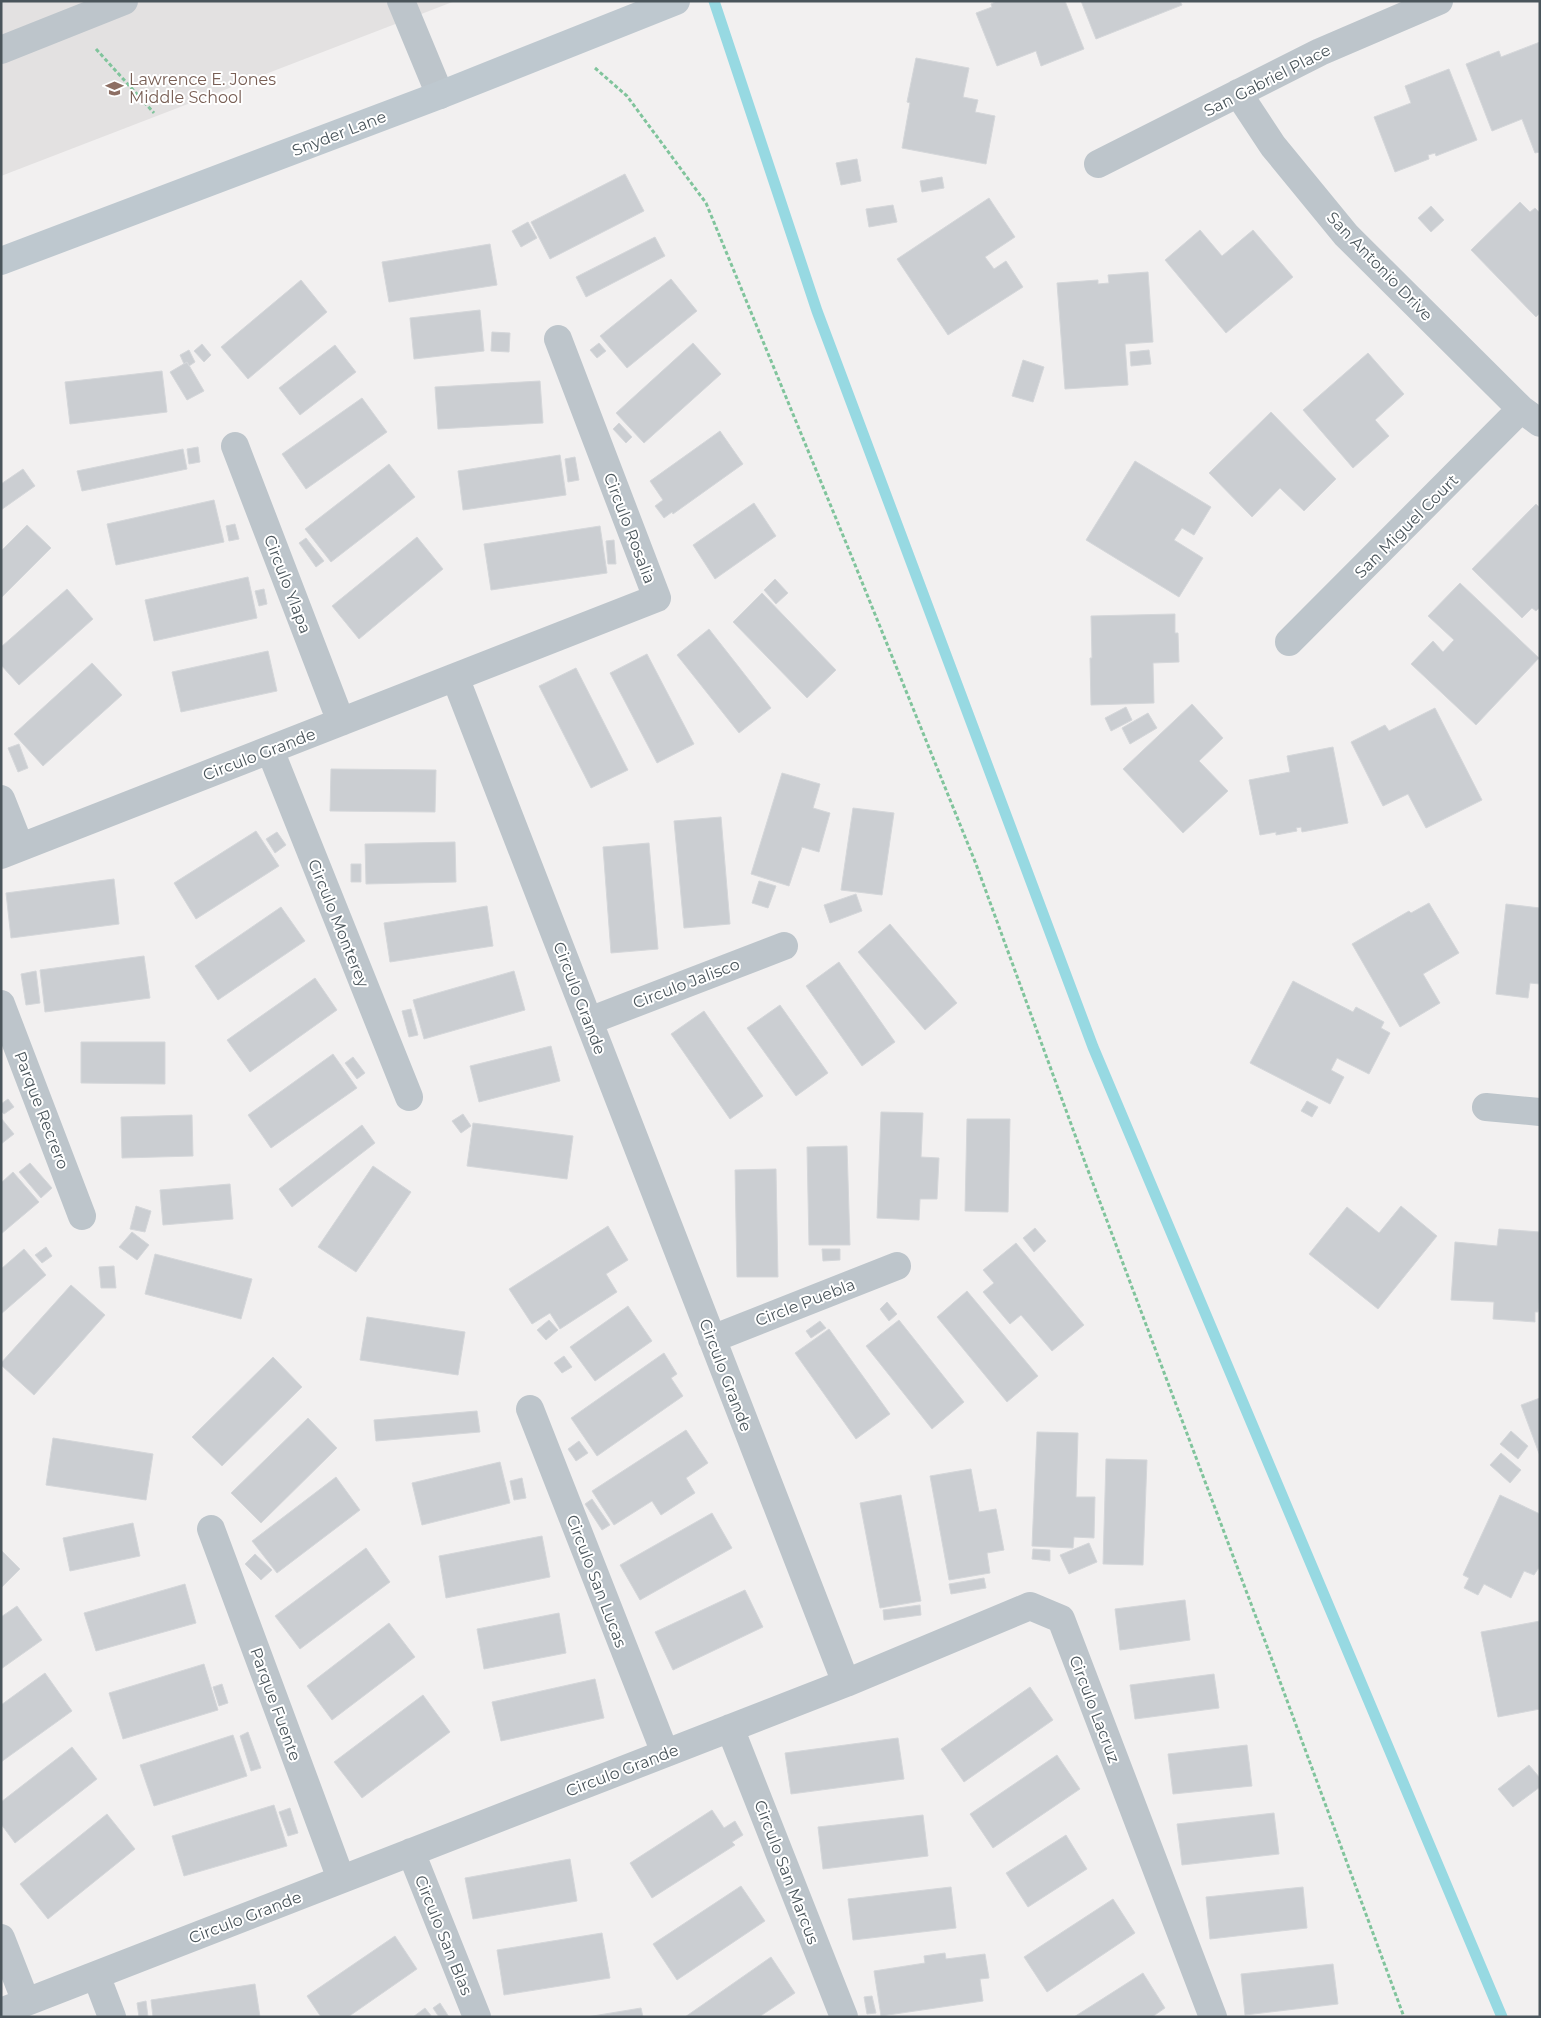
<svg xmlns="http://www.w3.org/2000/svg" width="1541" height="2018" viewBox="0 0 1541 2018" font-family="Montserrat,sans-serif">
<rect width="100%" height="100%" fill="#f2f0f0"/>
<!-- education -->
<path fill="#e3e1e1" d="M1,1H455L1,176Z"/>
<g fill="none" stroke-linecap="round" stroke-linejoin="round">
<!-- stream -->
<path stroke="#97d9e2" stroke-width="11" d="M714,1L817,311L1093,1047L1502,2017"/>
</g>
<!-- building -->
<path fill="#cbced2" stroke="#d5d7da" d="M997,1H1065L1084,49L1041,66L1036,51L997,66L976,13L992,7L991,4Z
M1081,1H1180L1182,5L1096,39Z
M1540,42V152L1535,153L1522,119L1492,131L1466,64L1499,51L1501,57Z
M916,58L969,68L963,97L978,100L975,112L995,116L986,164L902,148L910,103L907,102Z
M1449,69L1477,140L1436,156L1435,153L1428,155L1429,159L1395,172L1374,117L1411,103L1405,86Z
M857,159L861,181L841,185L836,163Z
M625,174L644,211L550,259L531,222Z
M942,177L944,188L922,192L920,181Z
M989,198L1015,237L985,257L994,269L1006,261L1023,287L948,335L897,259Z
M1520,202L1530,212L1535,208L1540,213V313L1536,317L1471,250Z
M893,205L897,222L869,227L866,209Z
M1431,206L1444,220L1431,232L1418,218Z
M528,222L537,238L521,247L512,231Z
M1200,230L1222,256L1253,230L1293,277L1226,333L1165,260Z
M655,237L665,256L586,297L576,277Z
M490,244L497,285L389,302L382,262Z
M1148,272L1153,342L1125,344L1128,385L1065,389L1057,283L1098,280V284L1109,283L1108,275Z
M671,279L697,311L627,368L600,336Z
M301,280L327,312L248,379L221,347Z
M480,310L484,351L414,359L410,318Z
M492,332L510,333L509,352L491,351Z
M599,343L606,351L597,358L590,350Z
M693,343L721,374L644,443L616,413Z
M202,344L211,355L204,362L194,351Z
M335,345L356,372L300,415L279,388Z
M189,350L195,362L189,366L187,362L184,364L180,355Z
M1149,350L1151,364L1131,366L1130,352Z
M1368,353L1404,394L1375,420L1389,436L1353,468L1303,410Z
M1023,360L1044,367L1033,402L1012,396Z
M187,362L204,391L187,400L170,372Z
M162,371L167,412L70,424L65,382Z
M540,381L543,423L438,429L435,387Z
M362,398L387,432L306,489L282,454Z
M1271,412L1336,479L1304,511L1280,488L1252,517L1209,473Z
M619,423L632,437L626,443L613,429Z
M720,431L743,464L673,514L672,512L664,518L655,506L663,500L650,481Z
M198,447L200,462L189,464L187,449Z
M183,449L187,469L82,491L77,471Z
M560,455L566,495L463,510L458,471Z
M575,457L579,480L568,482L565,459Z
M1135,461L1211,507L1194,535L1182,528L1174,540L1203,558L1179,597L1086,540Z
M389,464L415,497L331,562L305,529Z
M23,469L35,486L1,510V484Z
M214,500L224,542L116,565L107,524Z
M754,503L776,536L715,579L693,545Z
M1536,504L1540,508V607L1536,611L1532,608L1522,618L1472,569Z
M235,524L239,539L229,541L226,526Z
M27,525L51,548L1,598V551Z
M600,526L607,573L491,590L484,544Z
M417,537L443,569L359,639L332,606Z
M306,538L324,561L316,567L299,543Z
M614,540L616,564H608L606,541Z
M248,577L257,618L154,641L145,600Z
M775,579L788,593L776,604L764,590Z
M1460,583L1539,658L1476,725L1411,664L1433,641L1443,652L1454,640L1428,616Z
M67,589L93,619L19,685L1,665V647Z
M264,589L267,604L259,606L255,591Z
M762,593L836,670L807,698L733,622Z
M1175,614V633H1178L1179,662L1153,663L1154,703L1091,705L1090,658H1092L1091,616Z
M709,629L771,708L739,733L677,655Z
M268,651L277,691L181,712L172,672Z
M647,654L694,744L657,763L610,673Z
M92,663L122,695L43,766L14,734Z
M576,668L628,770L591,788L539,686Z
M1192,704L1223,738L1199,761L1228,791L1183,833L1123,769Z
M1126,707L1132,720L1111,731L1105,718Z
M1435,708L1482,800L1426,828L1408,794L1383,806L1351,742L1385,725L1389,731Z
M1148,713L1157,728L1130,744L1122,728Z
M19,744L28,768L18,772L8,748Z
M1333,747L1348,823L1302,832L1301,827L1296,828L1297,831L1276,835V832L1260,835L1249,780L1290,772L1287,756Z
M331,769L436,770L435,812L330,811Z
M782,773L820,784L813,808L830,813L819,852L802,847L789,886L751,874Z
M853,808L894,813L882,895L841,890Z
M721,817L730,924L684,928L674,821Z
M256,831L279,866L196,919L174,883Z
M277,832L286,845L275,853L266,839Z
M455,842L456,882L366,884L365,844Z
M649,843L658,949L611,953L603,847Z
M351,864H361V882H351Z
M114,879L119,924L11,938L6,893Z
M759,881L776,886L768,908L752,903Z
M856,894L862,911L830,923L824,905Z
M1429,903L1459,953L1423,974L1440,1003L1400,1027L1352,944L1409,911L1411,913Z
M1506,904L1540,908V984L1530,983L1528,998L1496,994Z
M487,906L493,946L390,962L384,923Z
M281,907L305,941L218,1000L195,966Z
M890,924L957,1003L925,1030L858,952Z
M144,956L150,998L45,1012L40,970Z
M839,962L895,1042L862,1066L806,986Z
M36,971L40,1003L26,1005L21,974Z
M514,971L525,1010L424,1039L413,1000Z
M315,978L337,1010L250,1072L227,1040Z
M1293,981L1353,1012L1356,1007L1384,1022L1381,1028L1390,1033L1369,1074L1337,1058L1331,1070L1344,1077L1330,1104L1250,1063Z
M780,1005L828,1073L796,1096L747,1028Z
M411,1009L418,1035L409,1037L402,1011Z
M704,1011L763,1096L730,1119L671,1034Z
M81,1042H165V1084L81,1083Z
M551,1046L560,1081L479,1102L470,1066Z
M333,1054L357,1088L271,1148L248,1115Z
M353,1057L365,1073L357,1079L345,1063Z
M8,1099L14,1107L4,1114L1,1111V1104Z
M1307,1101L1318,1107L1312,1117L1301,1111Z
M881,1112L923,1113L921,1157L939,1158L937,1199H920L919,1220L877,1218Z
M463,1114L471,1126L461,1133L452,1121Z
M192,1115L193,1156L122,1158L121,1117Z
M1,1118L14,1134L1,1144Z
M967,1119H1010L1008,1212L965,1211Z
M473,1123L573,1136L567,1179L467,1166Z
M362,1125L375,1143L292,1207L279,1189Z
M847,1146L850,1245H809L807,1147Z
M30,1163L52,1188L41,1198L19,1172Z
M373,1166L411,1192L356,1272L318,1247Z
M776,1169L778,1277H737L735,1170Z
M13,1172L39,1202L1,1234V1183Z
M230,1184L233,1219L163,1225L160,1190Z
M136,1206L151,1211L145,1232L130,1229Z
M1401,1206L1437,1236L1378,1309L1309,1254L1347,1207L1379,1233Z
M608,1226L628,1260L606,1274L617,1292L560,1329L550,1313L532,1324L509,1289Z
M1035,1228L1046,1241L1034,1252L1023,1238Z
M1499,1229L1540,1232V1293L1538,1312H1535V1322L1493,1319L1494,1302L1451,1300L1455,1242L1497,1246Z
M132,1232L149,1245L137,1260L119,1247Z
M1016,1243L1084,1325L1052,1351L1021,1315L1010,1324L983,1292L994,1283L983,1270Z
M46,1247L52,1256L42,1263L35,1255Z
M24,1249L46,1275L1,1314V1269Z
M822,1249H840V1260L823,1261Z
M155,1254L252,1279L241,1319L145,1294Z
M114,1266L116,1288H101L99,1267Z
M71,1285L105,1315L34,1395L1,1365V1363Z
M967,1291L1038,1376L1007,1402L937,1317Z
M887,1302L897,1314L889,1321L880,1309Z
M628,1306L652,1341L595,1381L570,1347Z
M367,1317L465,1332L458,1375L360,1360Z
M549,1320L558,1330L546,1340L537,1330Z
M899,1320L964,1402L932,1429L866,1346Z
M820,1321L826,1328L811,1338L806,1331Z
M829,1329L890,1414L856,1439L795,1353Z
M664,1353L677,1374L671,1378L683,1396L597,1456L571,1418Z
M564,1356L572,1367L562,1373L554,1363Z
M273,1357L302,1387L222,1466L192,1437Z
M1540,1398V1456L1521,1405Z
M477,1411L480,1432L376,1441L374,1420Z
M308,1418L337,1448L261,1523L231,1493Z
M686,1430L708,1463L686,1478L695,1493L661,1515L652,1501L614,1525L592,1491Z
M1511,1431L1528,1446L1518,1459L1500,1444Z
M1037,1432L1078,1433L1076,1497H1095L1094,1538L1074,1537L1073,1548L1032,1546Z
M53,1438L153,1454L146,1500L46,1485Z
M579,1441L588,1453L576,1461L568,1449Z
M1501,1453L1521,1470L1510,1483L1490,1465Z
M1106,1459L1147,1460L1143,1565L1103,1564Z
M500,1462L510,1503L422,1525L412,1483Z
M971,1469L979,1512L996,1509L1004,1550L987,1553L990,1573L949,1580L930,1476Z
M336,1477L360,1510L277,1573L252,1541Z
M522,1478L526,1498L514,1500L510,1481Z
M901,1495L921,1601L880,1608L860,1503Z
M1500,1495L1540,1514V1566L1534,1575L1524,1571L1511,1598L1484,1584L1478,1595L1464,1588L1469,1578L1463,1575Z
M592,1499L610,1525L602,1530L585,1504Z
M712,1513L732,1548L640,1600L620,1565Z
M133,1523L140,1556L70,1571L63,1538Z
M542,1536L550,1577L446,1598L439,1556Z
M1089,1543L1097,1562L1069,1574L1060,1555Z
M366,1548L390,1582L300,1649L275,1616Z
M1033,1549L1050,1550V1561L1032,1559Z
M1,1550L20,1569L1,1588Z
M255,1554L272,1570L261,1580L245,1564Z
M984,1578L986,1588L951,1594L949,1584Z
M185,1584L196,1623L96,1651L84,1613Z
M745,1590L763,1627L673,1670L655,1632Z
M1185,1600L1190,1640L1120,1650L1115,1609Z
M920,1605L921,1615L884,1620L883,1610Z
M17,1606L42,1640L1,1669V1617Z
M559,1613L566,1653L484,1669L477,1629Z
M1540,1621V1709L1498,1717L1481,1632Z
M389,1623L415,1657L332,1720L307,1686Z
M204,1664L218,1710L123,1739L109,1693Z
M45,1673L72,1711L1,1762V1705Z
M1214,1674L1219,1708L1135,1719L1130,1685Z
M595,1679L604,1718L501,1741L492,1702Z
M222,1684L228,1703L219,1706L213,1687Z
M1030,1687L1053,1720L964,1782L941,1749Z
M423,1695L450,1732L362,1798L334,1762Z
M248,1732L261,1768L251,1771L240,1736Z
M233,1735L247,1776L154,1806L140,1765Z
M898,1738L904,1779L791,1794L785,1753Z
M1247,1745L1252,1786L1173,1794L1168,1754Z
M72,1747L97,1779L15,1843L1,1824V1802Z
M1057,1755L1080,1789L993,1848L970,1814Z
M1529,1765L1540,1778V1787L1513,1807L1498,1789Z
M274,1805L287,1846L184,1876L172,1836Z
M290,1808L298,1833L288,1836L279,1812Z
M712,1810L724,1828L735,1821L743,1835L732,1842L735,1845L652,1898L630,1863Z
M1274,1813L1279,1854L1182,1865L1177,1824Z
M107,1814L135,1849L48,1919L20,1884Z
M923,1815L928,1856L823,1869L818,1827Z
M1066,1835L1087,1869L1028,1907L1006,1873Z
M570,1859L577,1901L473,1919L465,1878Z
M741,1886L765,1921L677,1980L653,1944Z
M951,1887L956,1928L853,1940L848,1899Z
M1303,1887L1307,1928L1210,1939L1206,1897Z
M1113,1899L1135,1933L1047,1992L1024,1957Z
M602,1933L610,1978L504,1995L497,1950Z
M395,1936L417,1969L348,2017H321L307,1996Z
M945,1953L946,1959L985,1954L989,1978L980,1979L983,2001L881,2016L874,1971L925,1963L924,1956Z
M771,1957L795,1993L759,2017H685Z
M1333,1964L1338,2004L1245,2015L1241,1974Z
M1143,1973L1165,2008L1152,2017H1074Z
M255,1984L260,2017H153L151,2000Z
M872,1996L876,2013L867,2014L864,1997Z
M146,2001L148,2017H139L137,2003Z
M440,2003L449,2017H439L433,2008Z
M425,2008L432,2017H413Z
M641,2008L643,2017H587Z"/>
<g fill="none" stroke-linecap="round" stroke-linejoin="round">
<!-- path -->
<path stroke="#80c49c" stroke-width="3" stroke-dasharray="4 2.5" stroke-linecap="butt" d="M96,49L154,113
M595,68L627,96L706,203L849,550L976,864L1086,1165L1265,1641L1404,2017"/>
<!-- street -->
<path stroke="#bdc5cb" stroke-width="28" d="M401,1L440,95
M1,50L124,1
M1238,93L1273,146L1346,235L1521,409L1540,423
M1098,164L1320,52L1439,1
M235,446L341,722
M1289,642L1521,409
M455,677L846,1683
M270,750L409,1097
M1,799L20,847
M1,855L657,598L558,339
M1,1004L82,1216
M589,1021L784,946
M1486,1107L1540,1112
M712,1339L897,1266
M530,1409L665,1753
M211,1529L341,1879
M730,1728L844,2017
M411,1852L477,2017
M1,1938L26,2002
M96,1975L112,2017
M1,2012L846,1683L1030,1606L1061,1619L1213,2017"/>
<!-- secondary -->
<path stroke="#bec8cf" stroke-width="28" d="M1,261L440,95L676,1"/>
</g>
<!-- icons -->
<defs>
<symbol id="school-bare" viewBox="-9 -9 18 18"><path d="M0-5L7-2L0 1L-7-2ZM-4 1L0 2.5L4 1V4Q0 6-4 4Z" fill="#8d6e63" stroke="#fff" stroke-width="2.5" paint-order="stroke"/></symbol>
</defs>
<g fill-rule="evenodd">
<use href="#school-bare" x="102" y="76" width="25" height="25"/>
</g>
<g text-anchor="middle" stroke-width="4" stroke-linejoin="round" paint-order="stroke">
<!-- education labels -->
<g font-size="16" fill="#785e54" stroke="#fff" text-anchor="start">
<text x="129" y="85">Lawrence E. Jones<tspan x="129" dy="18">Middle School</tspan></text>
</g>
<!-- street labels -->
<g font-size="16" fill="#4a555b" stroke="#fff">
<text transform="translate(1267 80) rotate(-27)" y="6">San Gabriel Place</text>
<text transform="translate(339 133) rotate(-21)" y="6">Snyder Lane</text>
<text transform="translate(1380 266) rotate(46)" y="6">San Antonio Drive</text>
<text transform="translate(1406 526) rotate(-45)" y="6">San Miguel Court</text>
<text transform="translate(630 528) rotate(69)" y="6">Circulo Rosalia</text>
<text transform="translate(288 584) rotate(69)" y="6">Circulo Ylapa</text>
<text transform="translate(259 754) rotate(-21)" y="6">Circulo Grande</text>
<text transform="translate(339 923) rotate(68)" y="6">Circulo Monterey</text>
<text transform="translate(686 983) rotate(-21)" y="6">Circulo Jalisco</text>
<text transform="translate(580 998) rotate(69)" y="6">Circulo Grande</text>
<text transform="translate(42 1110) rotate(69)" y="6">Parque Recrero</text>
<text transform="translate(805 1302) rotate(-21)" y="6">Circle Puebla</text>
<text transform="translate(726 1375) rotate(69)" y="6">Circulo Grande</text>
<text transform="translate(597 1581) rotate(69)" y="6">Circulo San Lucas</text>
<text transform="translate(276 1704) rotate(70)" y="6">Parque Fuente</text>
<text transform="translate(1095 1709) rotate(69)" y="6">Circulo Lacruz</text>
<text transform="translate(622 1770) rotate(-21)" y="6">Circulo Grande</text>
<text transform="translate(787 1872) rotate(69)" y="6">Circulo San Marcus</text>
<text transform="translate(245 1917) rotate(-21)" y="6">Circulo Grande</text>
<text transform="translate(444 1935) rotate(68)" y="6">Circulo San Blas</text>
</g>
</g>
<!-- border -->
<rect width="1541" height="2018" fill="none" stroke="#4a555b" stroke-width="5"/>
</svg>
